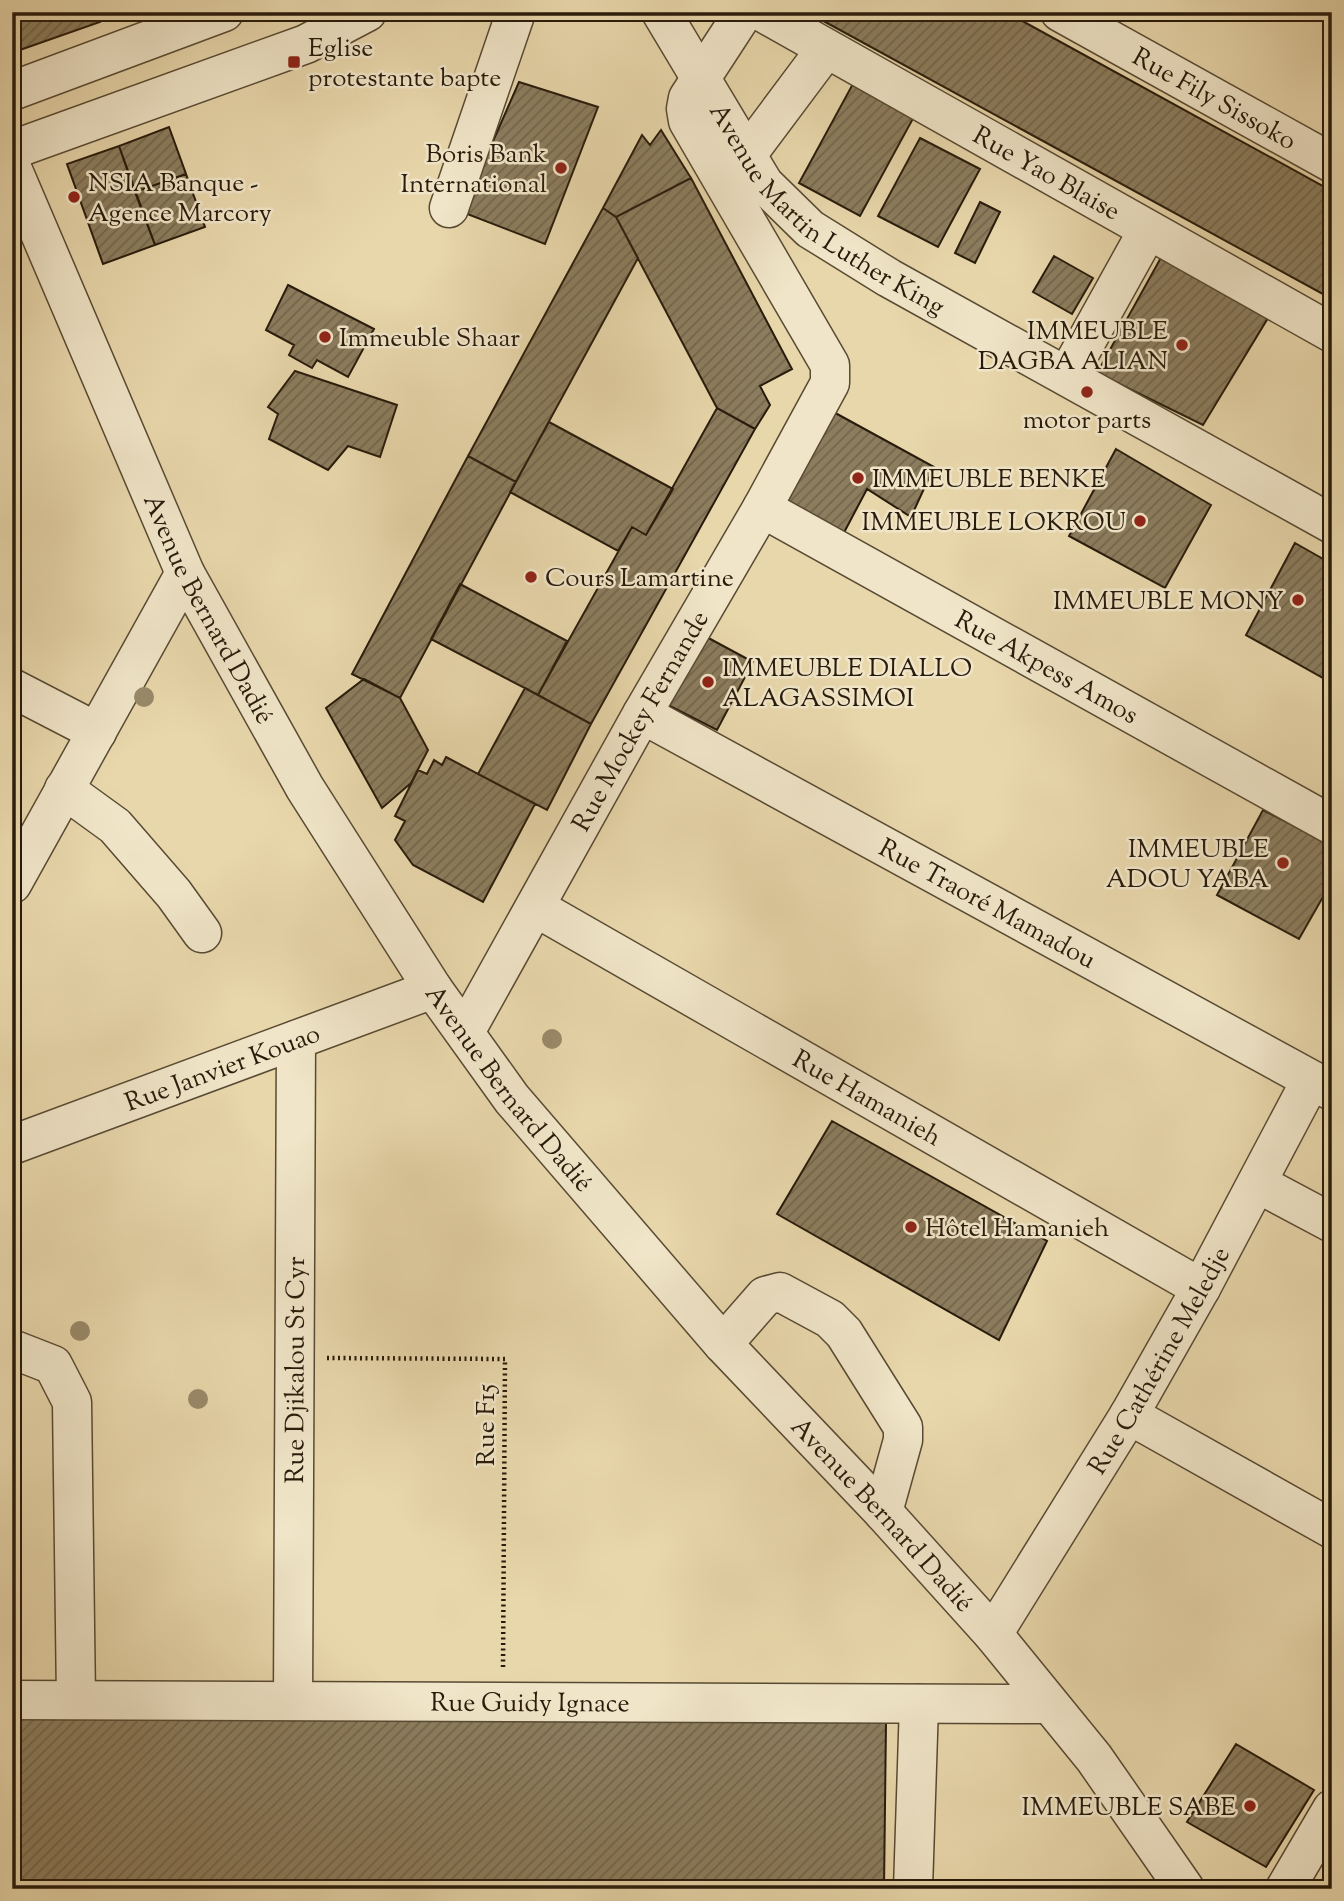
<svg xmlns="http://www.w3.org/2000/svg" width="1344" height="1901" viewBox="0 0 1344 1901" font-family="'Sorts Mill Goudy',serif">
<defs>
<pattern id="building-hatch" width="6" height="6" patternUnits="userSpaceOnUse" patternTransform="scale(1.75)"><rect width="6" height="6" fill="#8c7d5e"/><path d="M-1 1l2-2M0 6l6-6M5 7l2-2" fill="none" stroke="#72664c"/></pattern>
</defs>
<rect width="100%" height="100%" fill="#e8d7ab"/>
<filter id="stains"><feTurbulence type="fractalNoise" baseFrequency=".00286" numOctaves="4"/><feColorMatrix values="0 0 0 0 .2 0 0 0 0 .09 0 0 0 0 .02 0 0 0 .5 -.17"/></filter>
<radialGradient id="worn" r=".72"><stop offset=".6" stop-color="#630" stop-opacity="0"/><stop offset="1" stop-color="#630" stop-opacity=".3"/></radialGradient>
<!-- building -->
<path fill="url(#building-hatch)" stroke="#281b0b" stroke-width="2" d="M12,12H96L100,22L14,52Z
M807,12H1006L1332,191V299Z
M855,80L916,113L860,216L799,183Z
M519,82L598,107L545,244L462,212Z
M169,127L186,174L135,192L119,146Z
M661,130L691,178L616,217L603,208L642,135L650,145Z
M920,138L980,169L938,247L878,216Z
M119,146L155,245L103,264L67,164Z
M186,174L205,227L155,245L135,192Z
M691,178L792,369L760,386L770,405L755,429L717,408L616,217Z
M980,202L1000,212L975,263L955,253Z
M603,208L616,217L638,258L516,482L468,456Z
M1163,254L1268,318L1203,425L1097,373Z
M1054,256L1093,278L1072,314L1033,292Z
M288,285L374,329L348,377L317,360L312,368L289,355L294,345L266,330Z
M295,371L397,405L380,457L348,446L328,470L269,439L278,414L268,407Z
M717,408L755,429L591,724L538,695L632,527L646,535Z
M828,409L934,467L911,517L867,489L839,542L775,498Z
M549,422L673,489L646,535L632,527L618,551L510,492Z
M1116,449L1211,505L1165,588L1069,536Z
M468,456L516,482L400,698L352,674Z
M1295,543L1332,564V683L1246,635Z
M460,584L567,641L538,695L431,639Z
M701,634L753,662L717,730L662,702Z
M364,679L400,698L428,750L411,783L382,808L326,708Z
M525,688L591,724L547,810L478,774Z
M446,757L535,804L483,902L413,865L395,840L405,821L395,816L418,770L427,774L434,760L442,765Z
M1263,810L1332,845V881L1299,939L1217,895Z
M832,1121L1047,1241L999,1340L777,1214Z
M12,1714L886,1722L884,1889H12Z
M1236,1744L1314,1790L1266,1867L1187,1822Z"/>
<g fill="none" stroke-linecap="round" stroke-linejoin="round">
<defs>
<g id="minor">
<path id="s1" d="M661,12L764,184L810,229L889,278L1332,524"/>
<path id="s2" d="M762,12L1332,333"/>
<path id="s3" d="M1060,12L1332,163"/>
<path d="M12,91L224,12"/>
<path d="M12,150L306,44L367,12"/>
<path d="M746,156L826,49"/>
<path id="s4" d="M12,168L185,573L305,788L433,989L512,1099L723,1344L883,1512L993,1634L1094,1758L1185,1889"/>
<path d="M449,208L516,12"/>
<path d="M1067,376L1148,230"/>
<path id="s5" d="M762,508L1332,825"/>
<path d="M12,688L97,732"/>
<path id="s6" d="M642,714L1332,1091"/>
<path d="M64,789L115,826L174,894L202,933"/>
<path d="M12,884L185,573"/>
<path id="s7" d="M535,907L1201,1288"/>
<path id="s8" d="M465,1032L642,714L762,508L830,383V365L688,121L686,109L688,98L744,12"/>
<path id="s9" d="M12,1145L433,989"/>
<path d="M1257,1183L1332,1223"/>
<path d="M723,1344L765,1296L780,1292L830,1319L844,1333L903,1427V1440L883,1512"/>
<path d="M12,1349L53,1365L72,1402L76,1700"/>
<path d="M1129,1415L1332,1529"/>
<path id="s10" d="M993,1634L1129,1415L1201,1288L1311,1080"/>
<path id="s11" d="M12,1700L1048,1704"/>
<path id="s12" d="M293,1701L296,1040"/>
<path d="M913,1889L919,1704"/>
<path d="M1285,1889L1332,1809"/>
</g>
</defs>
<!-- minor casing -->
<use href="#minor" stroke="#584a33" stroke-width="41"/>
<!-- path -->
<path stroke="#281b0b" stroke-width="4.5" stroke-dasharray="2 3.5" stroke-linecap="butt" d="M327,1358L505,1359L503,1669"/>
<!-- minor -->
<use href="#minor" stroke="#f0e5c8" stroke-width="38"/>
</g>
<!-- trees -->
<g fill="#998969">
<circle cx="144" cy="697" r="10"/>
<circle cx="552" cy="1039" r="10"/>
<circle cx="80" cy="1331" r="10"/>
<circle cx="198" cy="1399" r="10"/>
</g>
<!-- markers -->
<g fill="#8f2418" stroke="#f0e5c8" stroke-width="2.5">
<rect x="287" y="55" width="14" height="14" rx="3.5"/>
<circle cx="561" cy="168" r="7"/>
<circle cx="74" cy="197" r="7"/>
<circle cx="325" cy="337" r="7"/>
<circle cx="1182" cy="345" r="7"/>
<circle cx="1087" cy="392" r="7"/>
<circle cx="858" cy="478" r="7"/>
<circle cx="1140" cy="521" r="7"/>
<circle cx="531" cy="577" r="7"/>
<circle cx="1298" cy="600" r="7"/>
<circle cx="708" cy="682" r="7"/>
<circle cx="1283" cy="863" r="7"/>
<circle cx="911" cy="1227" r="7"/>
<circle cx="1250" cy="1806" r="7"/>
</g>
<g text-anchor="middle" stroke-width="5" stroke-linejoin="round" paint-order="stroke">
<!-- poi labels -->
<g font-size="26" fill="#281b0b" stroke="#f0e5c8" text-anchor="start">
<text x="308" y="56">Eglise<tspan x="308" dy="30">protestante bapte</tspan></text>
<text x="547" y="162" text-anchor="end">Boris Bank<tspan x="547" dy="30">International</tspan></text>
<text x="88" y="191">NSIA Banque -<tspan x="88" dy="30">Agence Marcory</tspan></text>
<text x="1168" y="339" text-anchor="end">IMMEUBLE<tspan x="1168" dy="30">DAGBA ALIAN</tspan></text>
<text x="339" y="346">Immeuble Shaar</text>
<text x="1087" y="428" text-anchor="middle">motor parts</text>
<text x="872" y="487">IMMEUBLE BENKE</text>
<text x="1126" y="530" text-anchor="end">IMMEUBLE LOKROU</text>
<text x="545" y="586">Cours Lamartine</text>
<text x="1284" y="609" text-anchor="end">IMMEUBLE MONY</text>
<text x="722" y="676">IMMEUBLE DIALLO<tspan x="722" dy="30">ALAGASSIMOI</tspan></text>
<text x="1269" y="857" text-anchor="end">IMMEUBLE<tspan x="1269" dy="30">ADOU YABA</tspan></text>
<text x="925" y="1236">Hôtel Hamanieh</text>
<text x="1236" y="1815" text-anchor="end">IMMEUBLE SABE</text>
</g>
<!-- street labels -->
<g font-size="26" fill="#281b0b" stroke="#f0e5c8">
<text dy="9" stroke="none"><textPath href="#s3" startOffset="177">Rue Fily Sissoko</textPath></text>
<text dy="9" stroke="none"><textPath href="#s2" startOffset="327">Rue Yao Blaise</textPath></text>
<text dy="9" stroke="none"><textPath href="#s1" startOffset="264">Avenue Martin Luther King</textPath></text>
<text dy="9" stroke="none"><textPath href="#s4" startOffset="483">Avenue Bernard Dadié</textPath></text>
<text dy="9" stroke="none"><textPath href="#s5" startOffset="326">Rue Akpess Amos</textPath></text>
<text dy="9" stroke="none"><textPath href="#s8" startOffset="357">Rue Mockey Fernande</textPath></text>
<text dy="9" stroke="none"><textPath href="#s6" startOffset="394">Rue Traoré Mamadou</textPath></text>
<text dy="9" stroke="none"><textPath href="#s9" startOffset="224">Rue Janvier Kouao</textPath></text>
<text dy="9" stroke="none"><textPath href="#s4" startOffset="1050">Avenue Bernard Dadié</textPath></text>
<text dy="9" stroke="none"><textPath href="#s7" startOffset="383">Rue Hamanieh</textPath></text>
<text dy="9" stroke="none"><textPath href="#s10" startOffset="320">Rue Cathérine Meledje</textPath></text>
<text dy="9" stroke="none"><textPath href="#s12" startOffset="331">Rue Djikalou St Cyr</textPath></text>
<text transform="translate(485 1425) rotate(-90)" y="9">Rue F15</text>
<text dy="9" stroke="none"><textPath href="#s4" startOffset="1617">Avenue Bernard Dadié</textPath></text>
<text dy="9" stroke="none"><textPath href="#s11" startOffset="518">Rue Guidy Ignace</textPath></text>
</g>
</g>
<!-- margin -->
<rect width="1344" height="1901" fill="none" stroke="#e8d7ab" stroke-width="42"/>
<rect x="14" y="14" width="1316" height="1873" fill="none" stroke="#281b0b" stroke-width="3.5"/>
<rect x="21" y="21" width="1302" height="1859" fill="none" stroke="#281b0b" stroke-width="2"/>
<rect width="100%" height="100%" filter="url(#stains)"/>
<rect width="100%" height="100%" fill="url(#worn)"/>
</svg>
